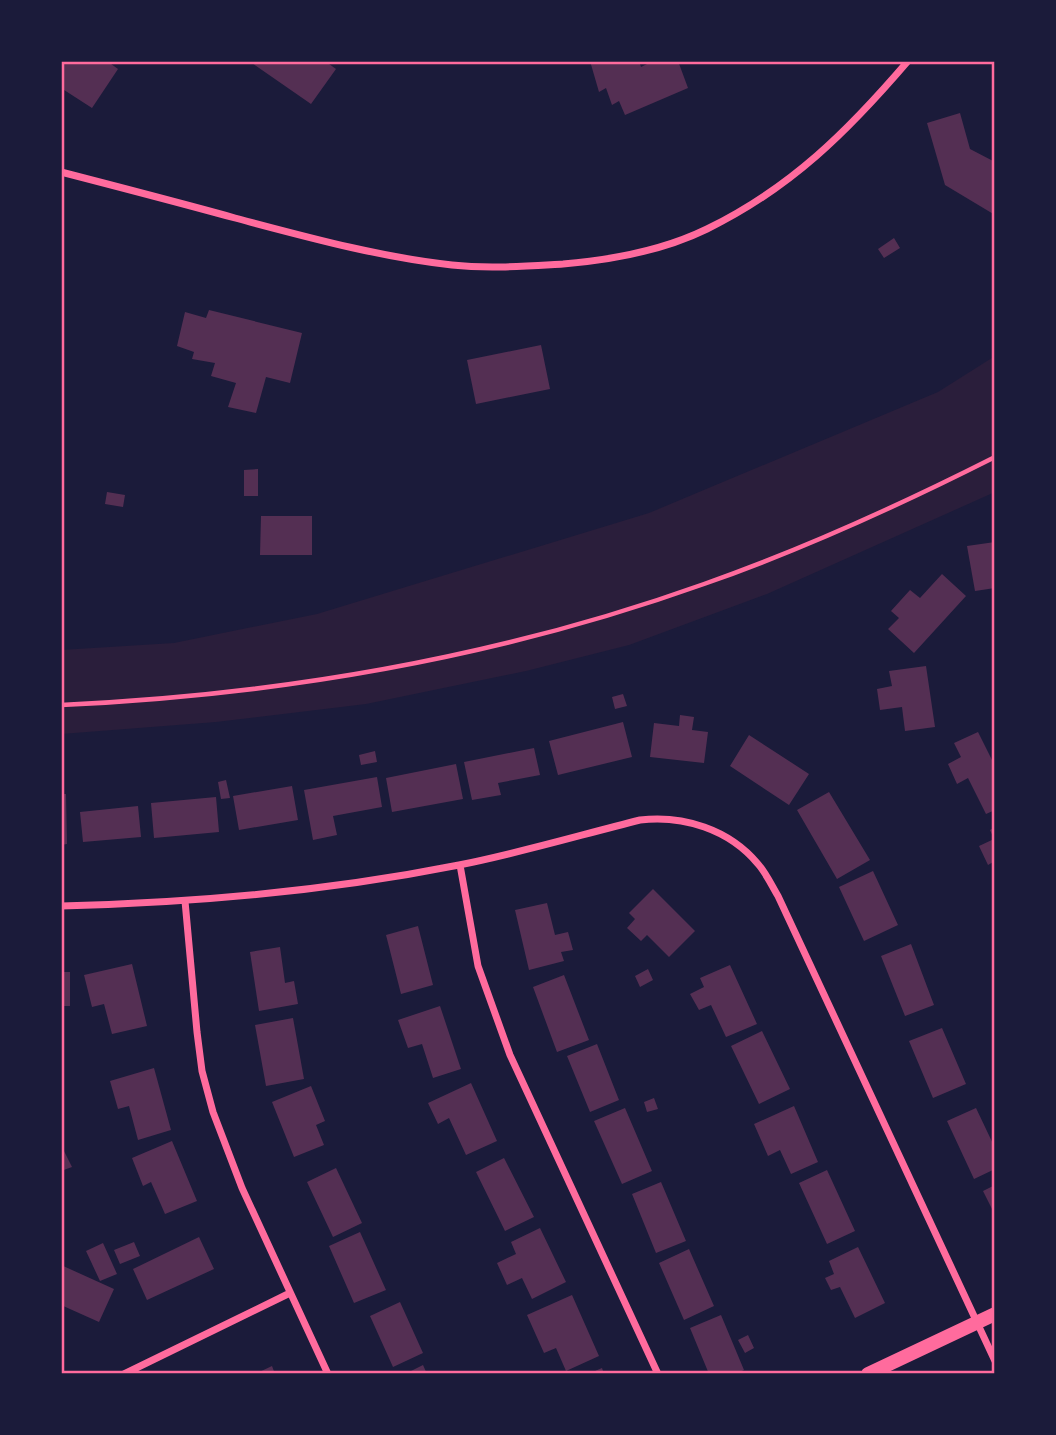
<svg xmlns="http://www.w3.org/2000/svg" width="1056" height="1435" viewBox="0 0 1056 1435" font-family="'DejaVu Sans',sans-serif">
<rect width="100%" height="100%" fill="#1b1b3a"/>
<!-- green -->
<path fill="#2a1e3b" d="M995,356V492L767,594L629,645L526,671L366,704L216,722L61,734V650L174,643L317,614L649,513L938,392Z"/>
<!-- building -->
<path fill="#542f53" d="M61,61H107L118,69L92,108L61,88Z
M249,61H325L336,69L311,104Z
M590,61H639L641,67L653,61H678L688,88L625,115L619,101L612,105L606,88L599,92Z
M960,113L970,149L995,162V215L945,185L927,123Z
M894,238L900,248L884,258L878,249Z
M209,310L302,333L290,383L266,377L256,413L228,407L236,383L211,376L215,363L192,359L194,352L177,346L185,312L206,318Z
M541,345L550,389L476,404L467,360Z
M258,469V496H244V470Z
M107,492L125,495L123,507L105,504Z
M261,516H312V555H260Z
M995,542V588L975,591L967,546Z
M942,574L966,596L914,653L888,629L899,618L891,611L910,590L920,598Z
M926,666L935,727L905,731L902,707L880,710L877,689L892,686L889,671Z
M623,694L627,706L615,709L612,697Z
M680,715L694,717L692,730L708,732L704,763L650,757L654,723L679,726Z
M623,722L632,757L558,775L549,741Z
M978,732L995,766V810L986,814L968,778L957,784L948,764L961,757L954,743Z
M749,735L809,774L789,805L730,766Z
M534,748L540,775L498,783L501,795L472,800L464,762Z
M375,751L377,762L361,765L359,755Z
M456,764L463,799L392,812L386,778Z
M377,777L382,807L333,816L337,835L313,840L304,790Z
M226,780L230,798L221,799L218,782Z
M292,786L298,820L239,830L233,796Z
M829,792L870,860L837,879L797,810Z
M61,794H66L67,844L61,845Z
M216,797L219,832L154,838L151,803Z
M138,806L141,837L83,842L80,812Z
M995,827V861L988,865L979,846L994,839L990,830Z
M873,871L898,925L864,941L839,887Z
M653,889L695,931L669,957L647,935L641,941L627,928L635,919L629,913Z
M547,903L555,935L568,932L573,950L561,952L564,961L529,970L515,910Z
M418,926L433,985L401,994L386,935Z
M911,944L934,1005L905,1016L881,956Z
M280,947L285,983L294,981L298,1004L259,1011L250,952Z
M132,964L147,1026L112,1034L104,1004L92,1007L84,975Z
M730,965L757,1024L726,1037L711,1005L699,1010L690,994L704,987L700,978Z
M648,969L653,980L640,987L635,976Z
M61,972H70V1006H61Z
M564,975L589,1040L557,1052L533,987Z
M440,1006L461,1069L433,1078L422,1044L408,1048L398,1020Z
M293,1018L304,1079L266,1086L255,1025Z
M942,1028L966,1084L933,1098L909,1041Z
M762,1031L790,1089L759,1104L731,1046Z
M597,1044L619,1100L590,1112L567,1056Z
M154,1068L171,1130L138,1140L129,1106L118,1109L110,1081Z
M471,1083L497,1141L466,1155L449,1118L438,1124L428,1103Z
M311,1086L325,1121L316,1125L324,1145L294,1157L272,1102Z
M654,1098L658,1109L647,1112L644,1102Z
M794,1106L818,1162L791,1174L780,1150L768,1156L754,1124Z
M625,1108L652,1171L622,1184L594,1121Z
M976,1108L995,1148V1169L974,1179L947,1121Z
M172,1141L197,1201L165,1214L151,1182L143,1186L132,1158Z
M61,1145L72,1167L61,1171Z
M504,1158L534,1217L505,1231L476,1172Z
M336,1168L362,1223L333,1237L307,1182Z
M827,1170L855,1231L827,1244L799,1183Z
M661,1182L686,1241L656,1253L632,1194Z
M995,1185V1215L983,1191Z
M540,1228L566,1282L532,1299L522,1278L507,1285L497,1263L516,1254L511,1242Z
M360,1232L386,1290L354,1303L329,1246Z
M199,1237L214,1269L147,1300L133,1269Z
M134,1242L140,1256L120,1264L114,1250Z
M103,1243L117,1274L100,1281L86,1251Z
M858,1247L885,1303L855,1318L840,1287L831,1290L825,1278L834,1274L829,1261Z
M689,1249L714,1306L684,1320L659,1263Z
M61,1265L114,1289L99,1322L61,1305Z
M572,1295L599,1356L566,1371L556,1348L544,1353L527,1315Z
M400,1302L423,1353L393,1367L370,1316Z
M721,1315L744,1370L735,1374H709L690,1328Z
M748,1335L754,1348L745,1353L738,1340Z
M423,1365L427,1374H405Z
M272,1366L275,1374H255Z
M602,1368L604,1374H588Z"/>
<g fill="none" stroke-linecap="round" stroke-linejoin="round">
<!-- path -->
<path stroke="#ff6b9d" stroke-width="4.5" d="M61,705C280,695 497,658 704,584C804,549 900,505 995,457"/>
<!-- minor -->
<path stroke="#ff6b9d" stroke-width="7" d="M61,172C119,187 177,202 235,218C307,237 379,257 452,265C489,269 527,266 563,264C612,260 662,251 707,229C791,188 848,131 908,61
M460,865L478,966L510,1055L658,1374
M185,901L197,1032L202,1071L213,1112L242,1188L328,1374
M61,906C194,903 328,891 459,865C520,853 580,835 640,820C683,815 729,829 758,864C766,873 772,886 778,896L995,1361
M124,1374L290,1293"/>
<!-- secondary -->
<path stroke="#ff6b9d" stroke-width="14" d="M868,1374L995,1314"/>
</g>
<!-- border -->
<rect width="1056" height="1435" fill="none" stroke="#1b1b3a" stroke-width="126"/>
<rect x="63" y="63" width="930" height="1309" fill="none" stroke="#ff6b9d" stroke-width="2.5"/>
</svg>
